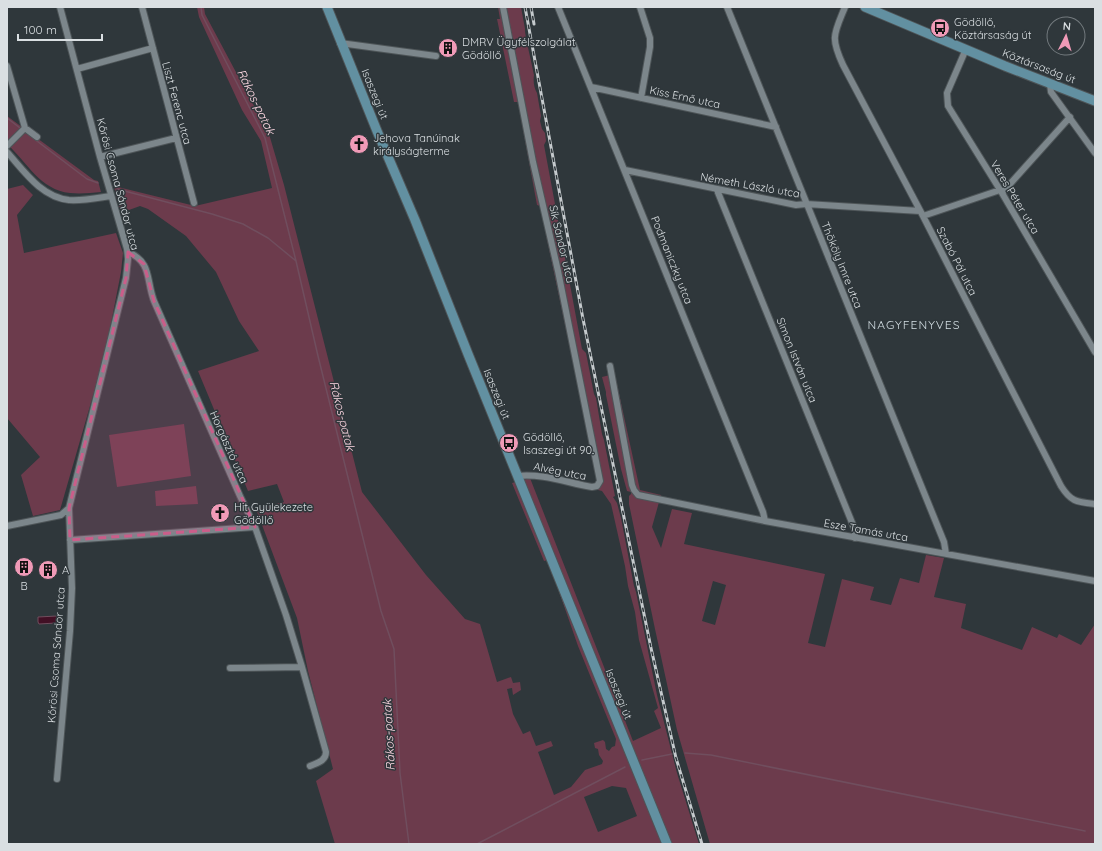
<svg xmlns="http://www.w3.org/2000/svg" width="1102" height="851" viewBox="0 0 1102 851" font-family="Quicksand,sans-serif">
<rect width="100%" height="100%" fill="#2f373b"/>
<!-- green -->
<path fill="#6c3b4c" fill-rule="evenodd" d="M197,7H204L205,14L269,134L284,185L362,492L426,575L465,619L480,624L497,682L511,677L513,683L520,682L521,690L513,695L512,688L507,689L513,714L523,734L530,731L536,746L551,741L553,746L538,752L554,795L571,787L585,770L602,764L603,761L599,755L598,749L595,748L594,743L603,740L605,742L606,749L609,751L612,747L615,746L616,739L578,646L548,560L544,561L512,483L530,478L633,741L661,728L654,711L658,708L639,640L635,612L628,586L625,566L611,504L602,491L598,490L597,476L540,206L537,205L518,102H514L497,19H500L498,7H521L525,29C524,32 533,68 534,75C533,81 534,88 537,93L541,116L540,121L542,129L545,133L546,141L544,145L582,349L586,353L594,394L596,398L602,434L604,440L615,496L613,497L617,503L621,518L634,586L636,592L657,695L677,773L699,844H335L316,781L333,769L308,671L297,618L256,509L284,502L277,484L248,491L198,371L259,351L239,321L216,272L186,236L148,209L140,206L129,210L119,207L114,186L195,206L272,188L261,141L242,110L199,17ZM612,786L626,788L637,816L598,832L584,797Z
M7,116L94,180L98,181L101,192C91,193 80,194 70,193C40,190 27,162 7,144Z
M23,185L33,195L17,215L24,253L116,233L123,253L121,272L105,354L60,510L33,516L21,475L40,457L7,418V189Z
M609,366H613L640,490L661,495L652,527L661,548L672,509L692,513L684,544L825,574L808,643L825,647L842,579L874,587L870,600L891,605L900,578L919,583L926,555L944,558L934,597L966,604L961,628L1022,650L1032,627L1057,638L1059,634L1081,645L1095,624V844H710L677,730L655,629L629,504V496L631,494V492L627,491L621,469L606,395V392L602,377L610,375ZM713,581L726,585L715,625L702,621Z
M184,424L191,476L117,487L109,435Z
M196,486L198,504L156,506L155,491Z"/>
<!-- water -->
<path fill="#421025" stroke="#704e5e" d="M57,616L58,622L56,623L39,624L38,622V617Z"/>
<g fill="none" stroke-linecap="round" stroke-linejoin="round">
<!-- stream -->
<path stroke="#704e5e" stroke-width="1.5" d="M201,7L202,15L265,138L296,261L318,356L381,611L394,649L400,773L409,844
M7,118L20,128
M29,135L87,179L98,183
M117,189L212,214L243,224L268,238L296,261
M685,753L711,755L1085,831
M642,760L672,754
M477,844L625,767"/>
<defs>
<path id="minor" d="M142,7L194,203
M503,7L533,162L558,271L600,481L597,486L592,487C568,483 542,473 517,476
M558,7L763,512L765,521
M640,7L650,38V47L641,98
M727,7L944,542L946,554
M845,7C834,34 830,37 843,65L923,216L1061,486C1071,502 1077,502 1095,504
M340,43L436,56
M966,49L947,93L948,106L1002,193L1095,352
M7,66L25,128L37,137
M77,69L153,48
M1050,84L1051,92L1095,153
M591,87L776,127
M7,146L25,128
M7,152C24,171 41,197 69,200C83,201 97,198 111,196
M100,157L176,138
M625,170L796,205L806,204L920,211
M717,190L855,530V538
M1002,193L1070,117
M923,216L1000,190
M128,252C152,262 146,280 154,301L240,496L255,527L286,615L302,667L326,752C326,761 317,763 310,766
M610,366L632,485L634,490L638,495L765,521L1095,581
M7,526L61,515L69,508
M70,540L255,527
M230,668L302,667
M57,779L70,631L72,588L69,508L126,278L128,259L127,249L100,157L60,7"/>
<path id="secondary" d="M327,7L377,131L415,220L468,354L667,844
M865,7L1005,66L1095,101"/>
</defs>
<!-- minor casing -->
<use href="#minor" stroke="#4e5558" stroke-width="8"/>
<!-- secondary casing -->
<use href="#secondary" stroke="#4e5558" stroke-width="11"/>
<!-- minor -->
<use href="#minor" stroke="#7c868b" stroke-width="6"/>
<!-- secondary -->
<use href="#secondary" stroke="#6290a1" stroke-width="9"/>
<defs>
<path id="rail" d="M525,7L583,319L651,648L676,758L702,844
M531,7L534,24"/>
</defs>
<!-- rail casing -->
<use href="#rail" stroke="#c5cacd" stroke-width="3"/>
<!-- rail -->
<use href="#rail" stroke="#2f373b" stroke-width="1.5" stroke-dasharray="4.5" stroke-linecap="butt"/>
</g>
<!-- marked area -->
<path fill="#ca5e8a" fill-opacity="0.2" stroke="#ca5e8a" stroke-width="3" stroke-dasharray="8 5" stroke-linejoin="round" d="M128,252L144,264L154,301L255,527L70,540L69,508L126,278Z"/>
<!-- icons -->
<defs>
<symbol id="bus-disc" viewBox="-11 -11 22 22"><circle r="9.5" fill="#f09ab7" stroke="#2f373b"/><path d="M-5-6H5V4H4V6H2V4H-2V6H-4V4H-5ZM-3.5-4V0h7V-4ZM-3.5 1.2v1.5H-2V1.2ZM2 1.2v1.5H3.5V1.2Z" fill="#111"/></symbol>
<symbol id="building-disc" viewBox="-11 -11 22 22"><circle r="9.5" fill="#f09ab7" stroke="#2f373b"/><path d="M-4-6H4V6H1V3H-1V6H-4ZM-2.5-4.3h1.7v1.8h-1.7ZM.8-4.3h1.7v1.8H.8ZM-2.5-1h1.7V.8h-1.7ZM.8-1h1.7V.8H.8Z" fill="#111"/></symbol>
<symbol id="church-disc" viewBox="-11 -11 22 22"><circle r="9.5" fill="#f09ab7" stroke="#2f373b"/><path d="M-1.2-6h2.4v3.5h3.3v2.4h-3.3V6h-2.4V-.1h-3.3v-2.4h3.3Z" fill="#111"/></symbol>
</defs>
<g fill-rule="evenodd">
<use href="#bus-disc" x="929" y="17" width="22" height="22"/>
<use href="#building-disc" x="437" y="37" width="22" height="22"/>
<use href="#church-disc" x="348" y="133" width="22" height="22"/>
<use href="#bus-disc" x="498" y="432" width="22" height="22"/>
<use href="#church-disc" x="209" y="502" width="22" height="22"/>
<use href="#building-disc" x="13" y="556" width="22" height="22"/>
<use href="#building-disc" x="37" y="559" width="22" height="22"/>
</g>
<g text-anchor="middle" stroke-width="3" stroke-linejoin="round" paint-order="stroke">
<!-- poi labels -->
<g font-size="11" fill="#dadfe2" stroke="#2f373b" text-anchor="start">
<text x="954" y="26">Gödöllő,<tspan x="954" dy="13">Köztársaság út</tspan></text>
<text x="462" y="46">DMRV Ügyfélszolgálat<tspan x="462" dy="13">Gödöllő</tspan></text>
<text x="373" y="142">Jehova Tanúinak<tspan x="373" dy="13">királyságterme</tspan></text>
<text x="523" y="441">Gödöllő,<tspan x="523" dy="13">Isaszegi út 90.</tspan></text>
<text x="234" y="511">Hit Gyülekezete<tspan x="234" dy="13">Gödöllő</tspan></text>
<text x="62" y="574">A</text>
<text x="24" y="590" text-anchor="middle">B</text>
</g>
<!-- street labels -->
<g font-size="11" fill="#dadfe2" stroke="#2f373b">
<text transform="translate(1039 66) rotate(21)" y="4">Köztársaság út</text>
<text transform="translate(375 94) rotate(68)" y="4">Isaszegi út</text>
<text transform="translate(685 97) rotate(12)" y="4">Kiss Ernő utca</text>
<text transform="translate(177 103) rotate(75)" y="4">Liszt Ferenc utca</text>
<text transform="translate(118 184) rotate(75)" y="4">Kőrösi Csoma Sándor utca</text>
<text transform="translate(750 185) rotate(10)" y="4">Németh László utca</text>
<text transform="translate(1015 197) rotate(59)" y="4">Veres Péter utca</text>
<text transform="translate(562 244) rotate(77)" y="4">Sík Sándor utca</text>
<text transform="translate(672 260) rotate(68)" y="4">Podmaniczky utca</text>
<text transform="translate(957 261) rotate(63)" y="4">Szabó Pál utca</text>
<text transform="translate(842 265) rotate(68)" y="4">Thököly Imre utca</text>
<text transform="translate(797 360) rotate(68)" y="4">Simon István utca</text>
<text transform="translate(497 394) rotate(68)" y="4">Isaszegi út</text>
<text transform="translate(229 447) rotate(66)" y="4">Horgásztó utca</text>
<text transform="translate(560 471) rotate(11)" y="4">Alvég utca</text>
<text transform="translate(866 530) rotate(10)" y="4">Esze Tamás utca</text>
<text transform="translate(56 655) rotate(-86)" y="4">Kőrösi Csoma Sándor utca</text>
<text transform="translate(619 694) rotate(68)" y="4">Isaszegi út</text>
</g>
<!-- water labels -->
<g font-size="12" font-style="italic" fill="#fdd7e2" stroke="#2f373b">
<text transform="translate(256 102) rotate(64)" y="4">Rákos-patak</text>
<text transform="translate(342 416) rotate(76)" y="4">Rákos-patak</text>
<text transform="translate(389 735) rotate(-93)" y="4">Rákos-patak</text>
</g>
<!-- neighbourhood labels -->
<g font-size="12" letter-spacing="1" fill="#d4dfe4" stroke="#2f373b">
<text x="914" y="329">NAGYFENYVES</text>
</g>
</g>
<!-- border -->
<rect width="1102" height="851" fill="none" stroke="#dadfe2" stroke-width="16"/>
<!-- north arrow -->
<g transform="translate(1066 36) rotate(5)"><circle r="19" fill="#2f373b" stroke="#737a7e"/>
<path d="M0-3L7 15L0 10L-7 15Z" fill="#f09ab7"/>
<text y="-6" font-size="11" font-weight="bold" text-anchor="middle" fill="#dadfe2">N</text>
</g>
<!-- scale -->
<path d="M18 34v6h84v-6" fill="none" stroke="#dadfe2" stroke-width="2"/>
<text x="24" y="34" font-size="12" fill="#dadfe2" stroke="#2f373b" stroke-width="3" paint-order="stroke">100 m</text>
</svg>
